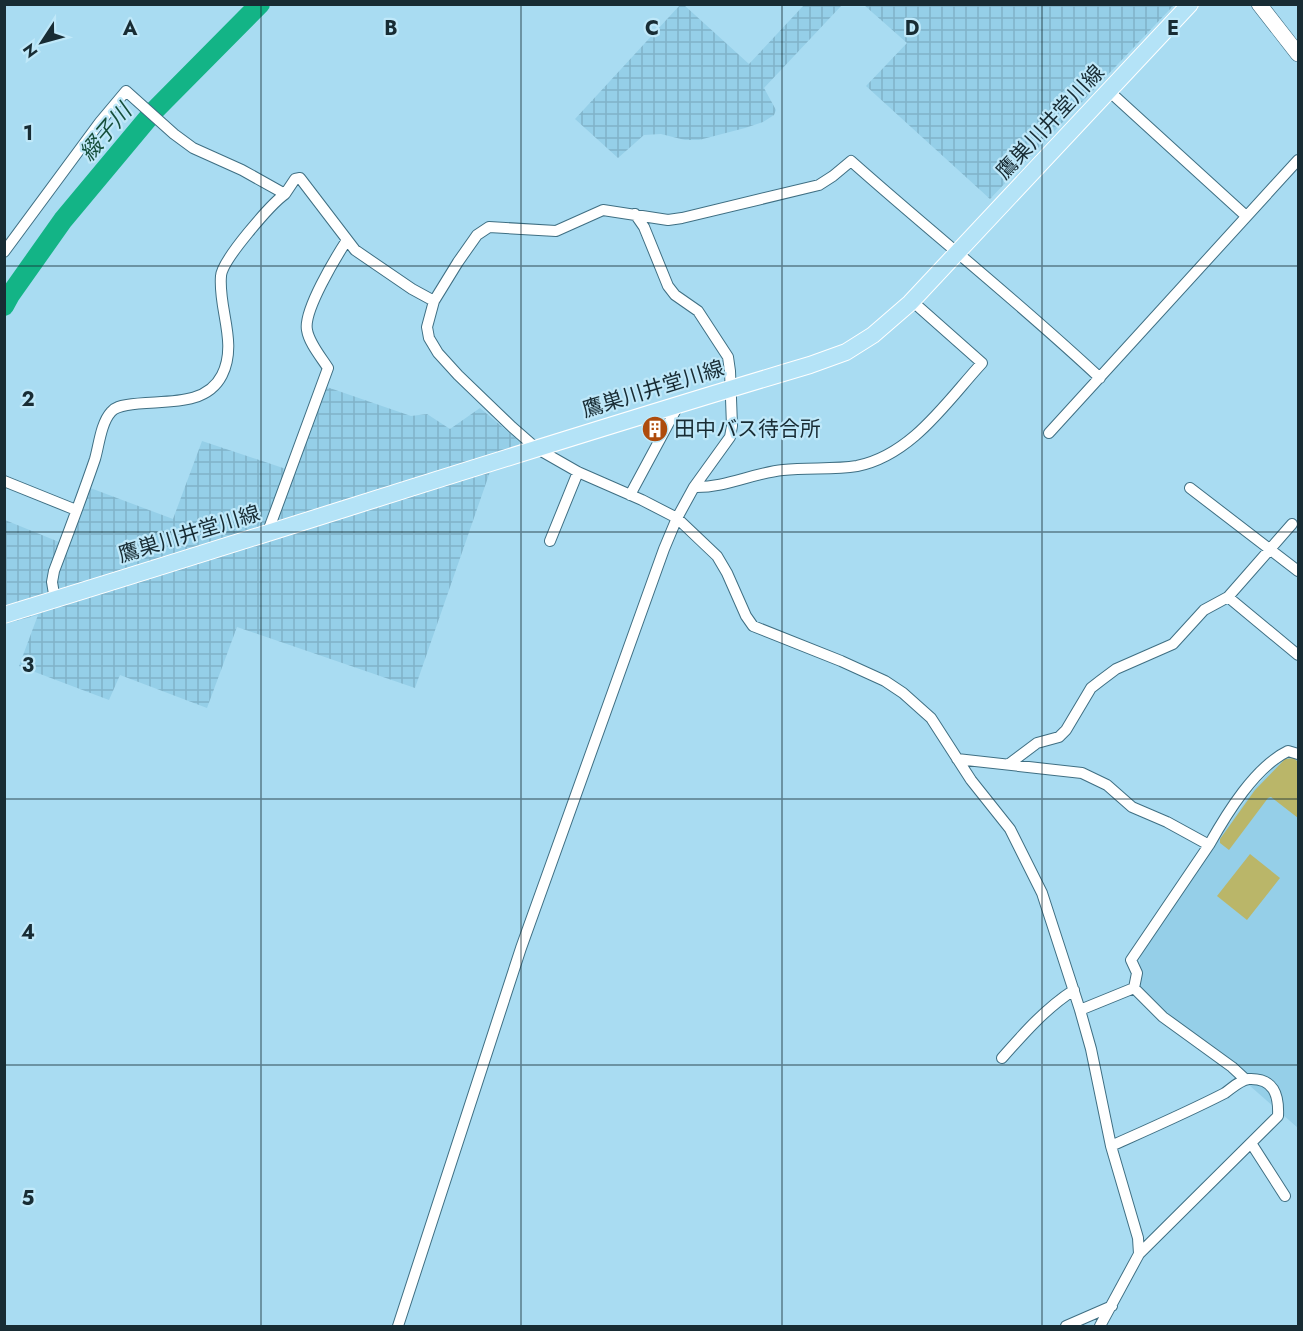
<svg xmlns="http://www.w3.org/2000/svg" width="1303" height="1331" viewBox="0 0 1303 1331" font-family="Jost,'Noto Sans JP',sans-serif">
<defs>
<pattern id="industrial-grid" width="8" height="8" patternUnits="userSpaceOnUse" patternTransform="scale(1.5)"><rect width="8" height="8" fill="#95cfe8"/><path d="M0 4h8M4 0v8" fill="none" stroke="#80b2c8"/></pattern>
</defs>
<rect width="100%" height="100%" fill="#a9dcf2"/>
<!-- built -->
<path fill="#95cfe8" d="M1294,756L1298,760V1128L1241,1078L1139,999L1140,957L1146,941L1254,789L1283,757Z"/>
<!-- industrial -->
<path fill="url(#industrial-grid)" d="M680,5H684L749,64L804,5H842L764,88L776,110L774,115L763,122L745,128L699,140H685L661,134L644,135L618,158L575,119Z
M864,5H1174L990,199L866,86L907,43Z
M321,385L411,416L427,414L450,429L480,408L520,442L517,451L492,466L415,688L237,627L207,708L120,675L109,700L19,666L38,615L5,624V520L64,544L85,486L173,519L202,441L289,470Z"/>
<!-- green -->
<path fill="#bab669" d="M1294,758L1298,762V818L1271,797L1268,798L1229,850L1220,843V839L1255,790L1285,759Z
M1250,854L1280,878L1247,920L1217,896Z"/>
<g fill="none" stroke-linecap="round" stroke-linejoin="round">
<!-- river -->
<path stroke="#13b486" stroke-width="20" d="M4,306L10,295L63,220L154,111L260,4"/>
<defs>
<path id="minor" d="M1110,92L1246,216
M4,252L100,122L126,91L174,134L193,148L242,170L285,194L295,179L300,178L355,250L412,289L434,301
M1100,378C1019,302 933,234 851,161L833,176L819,185L682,218L668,220L603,210L556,231L489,227L477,235L458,262L434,301L427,327L429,338L438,353L458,375L512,427L536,448L578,472L642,500L677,518L717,556L727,573L746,616L753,626L841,661L885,681L903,693L931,718L971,780L1010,829L1042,893L1080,1010L1091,1049L1111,1146L1138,1238L1139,1254
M1049,433L1298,160
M4,481L76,510
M694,487C725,488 753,473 783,470C808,467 833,470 857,466C912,455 947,401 982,363L912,301
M1190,488L1298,571
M630,495L679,404
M1292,524L1228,597L1298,655
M267,534L328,368C321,357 309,343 307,330C303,311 336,257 347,240
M550,541L578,472
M55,600L52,582L54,571C68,534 82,497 95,459C99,445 101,423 111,412C115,407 121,406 127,405C159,399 205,409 222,375C238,343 218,309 221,276C222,260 271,204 285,194
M957,759L1082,773L1107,785L1132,807L1167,822L1209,845C1227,813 1255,767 1288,751L1298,754
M1009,764L1037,743L1059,737L1066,730L1091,688L1100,681L1116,669L1173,644L1204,610L1228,597
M1134,988L1137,973L1131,960L1209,845
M1080,1010L1134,988L1163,1017L1232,1067L1245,1079
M1002,1058C1024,1033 1046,1008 1074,990
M1251,1143L1285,1196
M398,1326L521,948L664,549L677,518L694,487L730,437L732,426L730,371L728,357L698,311L675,295L668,286L644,227L635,214
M1066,1326L1112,1306
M1100,1326L1139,1254L1278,1116C1279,1095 1274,1078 1249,1079C1240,1080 1232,1088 1225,1093C1188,1112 1149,1129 1111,1146"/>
<path id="secondary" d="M1259,4L1298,54"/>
<path id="primary" d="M4,615C273,533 540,445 810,365L846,352L873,335L910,303L1190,4"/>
</defs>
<!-- minor casing -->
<use href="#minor" stroke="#3f6f83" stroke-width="12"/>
<!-- secondary casing -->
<use href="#secondary" stroke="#3f6f83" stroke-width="16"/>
<!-- primary casing -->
<use href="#primary" stroke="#fff" stroke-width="18"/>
<!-- minor -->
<use href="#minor" stroke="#fff" stroke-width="10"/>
<!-- secondary -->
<use href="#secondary" stroke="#fff" stroke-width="15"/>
<!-- primary -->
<use href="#primary" stroke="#b4e3f7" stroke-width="16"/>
</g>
<!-- grid -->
<path fill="none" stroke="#182c34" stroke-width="1.5" stroke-opacity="0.55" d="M261,4V1326M521,4V1326M782,4V1326M1042,4V1326M4,266H1298M4,532H1298M4,799H1298M4,1065H1298"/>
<!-- icons -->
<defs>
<symbol id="building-disc" viewBox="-11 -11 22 22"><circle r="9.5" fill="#ae4c0d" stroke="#bfe8f9"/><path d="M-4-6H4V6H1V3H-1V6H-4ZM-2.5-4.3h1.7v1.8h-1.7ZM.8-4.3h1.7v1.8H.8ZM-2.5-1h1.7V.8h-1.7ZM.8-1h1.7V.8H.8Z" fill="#fff"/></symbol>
</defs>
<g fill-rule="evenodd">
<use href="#building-disc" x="640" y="414" width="30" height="30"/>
</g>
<g text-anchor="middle" stroke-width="4.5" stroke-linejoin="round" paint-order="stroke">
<!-- street labels -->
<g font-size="21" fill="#182c34" stroke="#bfe8f9">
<text transform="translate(1050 122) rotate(-47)" y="7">鷹巣川井堂川線</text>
<text transform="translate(653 389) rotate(-17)" y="7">鷹巣川井堂川線</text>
<text transform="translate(189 534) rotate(-17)" y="7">鷹巣川井堂川線</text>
</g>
<!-- poi labels -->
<g font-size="21" fill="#182c34" stroke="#bfe8f9" text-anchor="start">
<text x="674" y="436">田中バス待合所</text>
</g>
<!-- water labels -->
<g font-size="22" font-style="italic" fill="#164f3b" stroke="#bfe8f9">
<text transform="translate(105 132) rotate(-50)" y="8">綴子川</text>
</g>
</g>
<g font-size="20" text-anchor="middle" font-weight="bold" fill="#182c34" stroke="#bfe8f9" stroke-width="4.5" stroke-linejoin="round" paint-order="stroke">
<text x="130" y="35">A</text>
<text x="391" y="35">B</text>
<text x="652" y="35">C</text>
<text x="912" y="35">D</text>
<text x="1173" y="35">E</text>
<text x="28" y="140">1</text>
<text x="28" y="406">2</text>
<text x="28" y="672">3</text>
<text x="28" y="939">4</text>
<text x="28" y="1205">5</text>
</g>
<!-- border -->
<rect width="1303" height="1331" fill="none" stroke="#182c34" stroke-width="12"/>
<!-- north arrow -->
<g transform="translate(42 42) rotate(234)" stroke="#bfe8f9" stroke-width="4.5" paint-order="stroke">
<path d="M0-4.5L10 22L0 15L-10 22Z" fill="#182c34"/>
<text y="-9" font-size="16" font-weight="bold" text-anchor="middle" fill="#182c34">N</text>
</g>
</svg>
